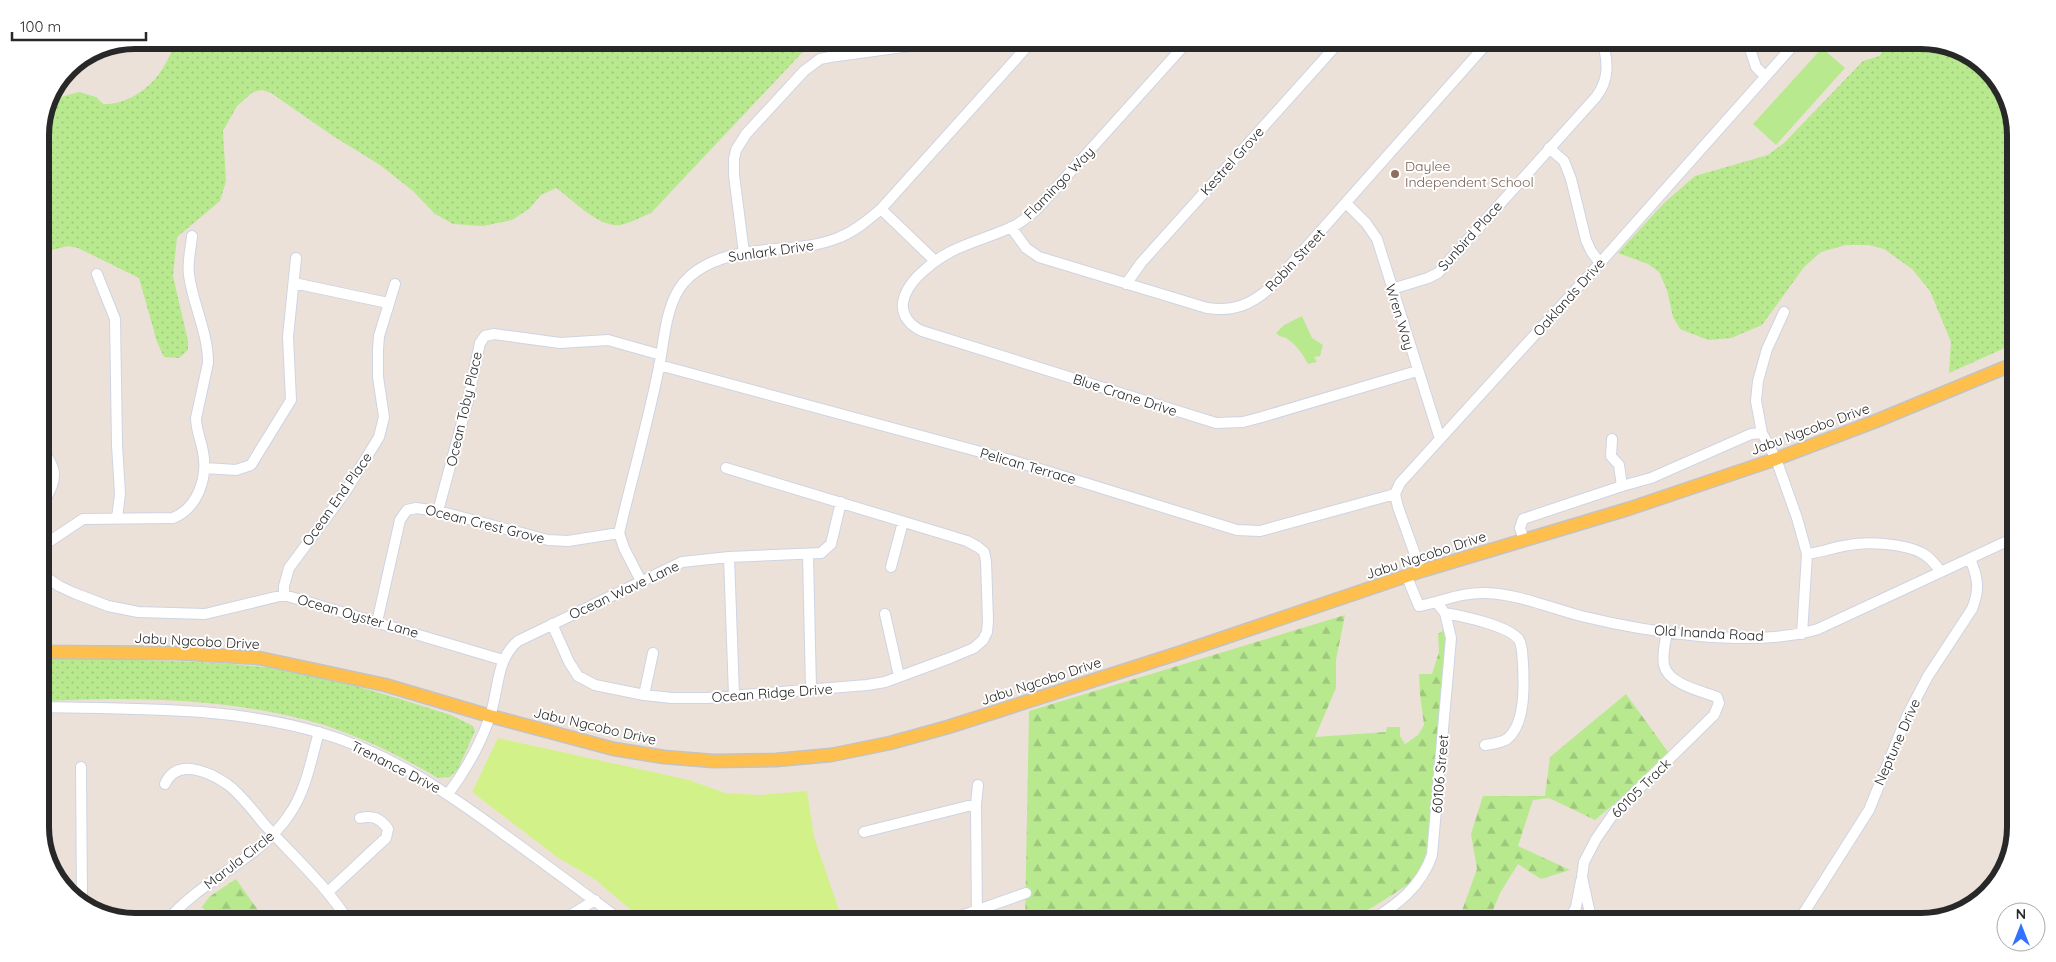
<svg xmlns="http://www.w3.org/2000/svg" width="2056" height="962" viewBox="0 0 2056 962" font-family="Quicksand,sans-serif">
<defs>
<pattern id="grass-dots" width="8" height="8" patternUnits="userSpaceOnUse" patternTransform="scale(1.25)"><rect width="8" height="8" fill="#b8e98f"/><path d="M2 2h.1M6 6h.1" fill="none" stroke="#9ec87b" stroke-width="1.8" stroke-linecap="round"/></pattern>
<pattern id="forest-firs" width="22" height="20" patternUnits="userSpaceOnUse" patternTransform="scale(1.25)"><rect width="22" height="20" fill="#b8e98f"/><path d="M5 1l3.5 6h-7zM16 11l3.5 6h-7z" fill="#9ec87b"/></pattern>
</defs>
<rect width="100%" height="100%" fill="#ece1d8"/>
<!-- grass -->
<path fill="url(#grass-dots)" d="M179,40H814L651,213C640,217 625,227 613,225C592,221 573,200 556,188L541,195L529,209L512,220L483,226L453,224L435,214L413,191L380,165L333,136L271,93L262,90L253,92L237,106L223,131L226,181L220,201L177,237L173,276L188,341V350L179,358L164,357L157,342L139,278L78,248L68,246L40,253V147L46,136L47,114L61,97L79,92L96,97L103,104C124,105 147,91 159,74C167,63 171,51 179,40Z
M1893,40H1921L1957,47L2000,82L2016,129V343L1949,373L1951,342L1930,291L1912,269L1884,249L1869,245H1846L1821,252L1804,267L1762,325L1731,338L1708,340L1680,329L1673,317L1667,290L1659,272L1648,264L1618,253L1664,203L1695,176L1768,155L1784,143L1863,61L1879,56Z
M40,659C114,660 190,659 264,667C328,675 390,696 451,715L473,726L475,731L458,769L450,777L438,778C402,757 364,738 324,725C241,699 134,696 48,701L40,698Z"/>
<!-- forest -->
<path fill="url(#forest-firs)" d="M1345,615L1336,660V688L1315,737L1386,732L1387,727H1400V736L1405,744L1418,735L1424,725L1420,694L1419,674H1432L1439,652L1438,634L1447,628L1428,851L1415,880L1373,907L1344,922H1025L1029,711Z
M1626,694L1671,756L1595,820L1549,798L1533,800L1518,846L1570,870L1541,879L1518,864L1500,893L1488,922H1442L1441,917L1459,919L1477,869L1471,834L1483,796H1545L1550,757Z
M236,879L262,916L268,913L279,922H210L212,918L202,907L209,897Z"/>
<!-- park -->
<path fill="#b8e98f" d="M1822,48L1845,68L1776,145L1753,124Z
M1302,316L1312,338L1323,345L1320,356L1314,357L1317,362L1308,364C1303,355 1298,347 1290,341C1286,336 1280,338 1276,333L1284,325Z"/>
<!-- pitch -->
<path fill="#d2f289" d="M498,738L689,780L725,793L759,795L807,791L814,837L843,922H648L632,911L596,880L557,857L472,792Z"/>
<g fill="none" stroke-linecap="round" stroke-linejoin="round">
<defs>
<path id="minor" d="M1189,40L1037,209C1029,216 1021,223 1012,227C974,244 949,245 918,276C911,283 905,292 903,302C901,316 911,326 922,331L1216,423L1243,422L1262,417L1417,371
M1747,40L1756,67L1765,76
M1549,148L1564,161L1571,179L1586,240L1591,251L1600,263
M1346,203L1366,223L1377,239L1440,439
M881,209L934,260
M1011,227L1026,248L1039,257L1207,308C1233,312 1251,305 1271,287L1490,40
M744,253L734,175V159L736,150L746,134L804,71L820,59L830,57L954,40
M97,274L115,319L117,445L120,494L117,518
M294,283L388,303
M1126,284L1141,263L1341,40
M1392,289L1428,278L1438,273L1596,97C1610,79 1608,61 1602,40
M1784,312L1767,349L1758,381L1756,401L1762,433L1776,459L1797,518L1807,554L1802,634
M659,365L1014,461L1237,530L1260,531L1395,494
M1612,439L1611,456L1619,465L1622,486
M40,447C63,475 54,481 40,511
M205,468L236,470L251,465L291,400L288,337L296,258
M438,511L468,400L480,343L485,336L494,334L560,343L608,340L661,355
M1524,540L1520,528L1523,519L1622,486L1651,478L1751,434L1762,433
M40,545L50,541L83,519L173,518C198,508 208,477 203,452C201,440 196,430 196,418L208,363C208,332 193,305 189,275C187,263 191,248 192,236
M1807,554C1822,552 1835,547 1849,545C1868,541 1905,544 1922,553C1930,557 1936,565 1941,572
M808,555L811,689
M729,557L734,695
M891,567L903,522
M1421,571L1398,507L1395,494L1400,483L1600,263L1798,40
M40,573L59,586L74,593L108,606L138,612L205,614L284,595L503,660
M1407,577L1419,606C1441,602 1462,592 1486,593C1518,594 1550,608 1581,616C1646,632 1754,649 1818,629L2016,537
M641,581L624,548L619,533C632,478 648,422 659,367C664,342 665,312 679,289C693,267 718,258 743,253C775,247 810,250 840,237C855,231 868,220 881,209L1033,40
M284,595V586L289,568L346,491L379,437L384,417L378,377V349L379,336L395,284
M1445,613C1462,616 1510,626 1519,640C1523,647 1522,656 1523,663C1524,684 1526,724 1507,739C1501,743 1492,744 1485,745
M885,614L899,676
M377,622L400,520L407,510L416,508L438,511L548,540L568,541L619,533
M552,624L569,662L578,676L595,685L644,695L672,698H707L867,685L885,682L950,658L974,648L983,640L987,632L988,621L986,561L984,552L978,547L967,541L726,468
M644,695L653,653
M40,707C134,709 230,706 321,733C390,753 448,793 505,835C545,864 584,893 623,922
M81,767L82,902
M165,784C177,757 209,772 227,784C241,794 253,811 264,824C293,856 326,885 349,922
M448,794C466,770 479,747 489,719C499,693 495,660 518,641L682,562L729,557L821,553L831,544L841,502
M864,832L976,804
M328,892L386,838L388,829C380,818 373,815 360,818
M166,922C201,879 258,861 289,815C306,791 311,760 319,732
M560,922L595,900
M944,922L1026,893
M977,922L976,804L978,785
M1369,922C1397,905 1421,887 1432,855L1451,638L1445,613L1437,603
M1568,922L1576,907L1581,881
M1601,922L1595,921L1591,918L1582,877L1584,862L1596,839L1614,813L1714,715L1719,703L1717,697C1701,691 1668,684 1664,665C1662,654 1665,643 1667,632
M1798,922L1869,810L1908,714L1928,676L1972,609C1980,590 1978,577 1970,559"/>
<path id="major" d="M40,652L176,653L259,658L385,685L490,716L614,749L664,757L713,761L776,760L831,755L890,743L948,727L1179,653L1421,571L1628,509L1776,459L1876,421L2016,363"/>
</defs>
<!-- minor casing -->
<use href="#minor" stroke="#cdd4e3" stroke-width="12"/>
<!-- major casing -->
<use href="#major" stroke="#c3c3c3" stroke-width="15"/>
<!-- minor -->
<use href="#minor" stroke="#fff" stroke-width="10"/>
<!-- major -->
<use href="#major" stroke="#febf4c" stroke-width="12"/>
</g>
<!-- markers -->
<circle fill="#8d6e63" stroke="#fff" stroke-width="2" cx="1395" cy="174" r="5"/>
<g text-anchor="middle" stroke-width="4" stroke-linejoin="round" paint-order="stroke">
<!-- street labels -->
<g font-size="14" fill="#282828" stroke="#fff">
<text transform="translate(1232 161) rotate(-48)" y="5">Kestrel Grove</text>
<text transform="translate(1059 183) rotate(-46)" y="5">Flamingo Way</text>
<text transform="translate(1470 236) rotate(-48)" y="5">Sunbird Place</text>
<text transform="translate(771 251) rotate(-8)" y="5">Sunlark Drive</text>
<text transform="translate(1295 260) rotate(-47)" y="5">Robin Street</text>
<text transform="translate(1569 297) rotate(-48)" y="5">Oaklands Drive</text>
<text transform="translate(1400 317) rotate(73)" y="5">Wren Way</text>
<text transform="translate(1125 395) rotate(18)" y="5">Blue Crane Drive</text>
<text transform="translate(464 409) rotate(-77)" y="5">Ocean Toby Place</text>
<text transform="translate(1810 429) rotate(-20)" y="5">Jabu Ngcobo Drive</text>
<text transform="translate(1028 466) rotate(16)" y="5">Pelican Terrace</text>
<text transform="translate(337 499) rotate(-55)" y="5">Ocean End Place</text>
<text transform="translate(485 524) rotate(14)" y="5">Ocean Crest Grove</text>
<text transform="translate(1426 555) rotate(-18)" y="5">Jabu Ngcobo Drive</text>
<text transform="translate(624 590) rotate(-25)" y="5">Ocean Wave Lane</text>
<text transform="translate(358 616) rotate(16)" y="5">Ocean Oyster Lane</text>
<text transform="translate(1709 633) rotate(3)" y="5">Old Inanda Road</text>
<text transform="translate(197 641) rotate(3)" y="5">Jabu Ngcobo Drive</text>
<text transform="translate(1041 681) rotate(-18)" y="5">Jabu Ngcobo Drive</text>
<text transform="translate(772 693) rotate(-4)" y="5">Ocean Ridge Drive</text>
<text transform="translate(595 726) rotate(13)" y="5">Jabu Ngcobo Drive</text>
<text transform="translate(1897 742) rotate(-66)" y="5">Neptune Drive</text>
<text transform="translate(396 767) rotate(27)" y="5">Trenance Drive</text>
<text transform="translate(1440 774) rotate(-85)" y="5">60106 Street</text>
<text transform="translate(1641 788) rotate(-45)" y="5">60105 Track</text>
<text transform="translate(239 860) rotate(-38)" y="5">Marula Circle</text>
</g>
<!-- education labels -->
<g font-size="14" fill="#785e54" stroke="#fff" text-anchor="start">
<text x="1405" y="171">Daylee<tspan x="1405" dy="16">Independent School</tspan></text>
</g>
</g>
<!-- crop -->
<path d="M0 0H2056V962H0ZM135 49H1921A86 86 0 0 1 2007 135V827A86 86 0 0 1 1921 913H135A86 86 0 0 1 49 827V135A86 86 0 0 1 135 49Z" fill="#fff" fill-rule="evenodd"/>
<path fill="none" stroke="#282828" stroke-width="6" d="M135 49H1921A86 86 0 0 1 2007 135V827A86 86 0 0 1 1921 913H135A86 86 0 0 1 49 827V135A86 86 0 0 1 135 49Z"/>
<!-- north arrow -->
<g transform="translate(2021 927)"><circle r="24" fill="#ffffff" stroke="#a9a9a9"/>
<path d="M0-4L9 19L0 12L-9 19Z" fill="#3371ff"/>
<text y="-8" font-size="14" font-weight="bold" text-anchor="middle" fill="#282828">N</text>
</g>
<!-- scale -->
<path d="M12 32v8h134v-8" fill="none" stroke="#282828" stroke-width="2.5"/>
<text x="20" y="32" font-size="15" fill="#282828" stroke="#ffffff" stroke-width="4" paint-order="stroke">100 m</text>
</svg>
